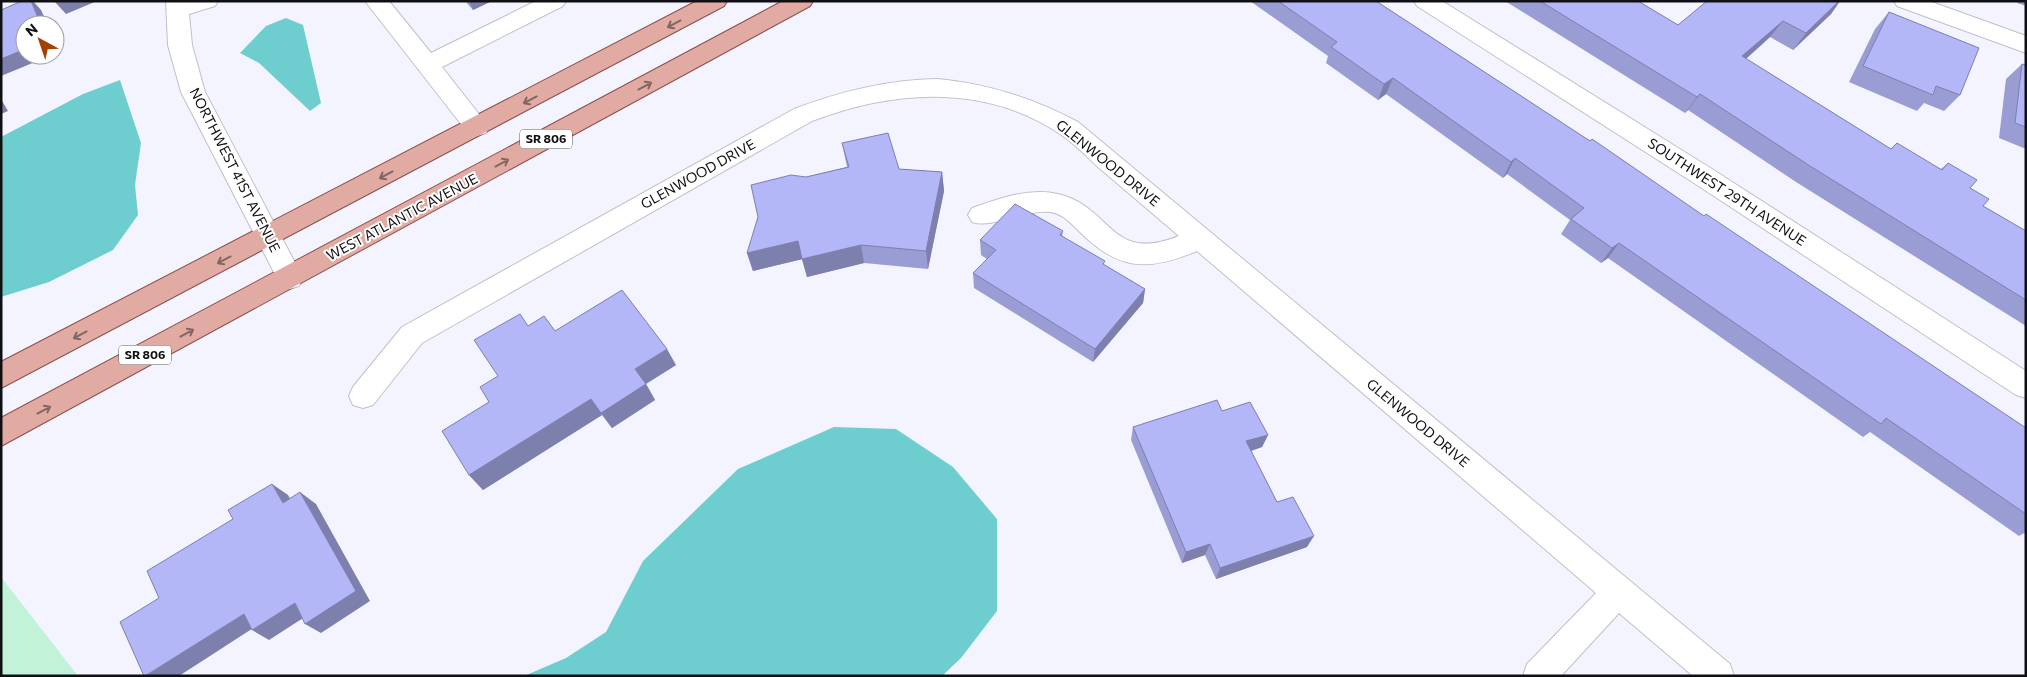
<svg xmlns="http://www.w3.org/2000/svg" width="2027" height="677" viewBox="0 0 2027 677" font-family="Commissioner,sans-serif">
<rect width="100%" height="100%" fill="#f3f4ff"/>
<!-- green -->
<path fill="#c2f2d7" d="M1,577L78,676H1Z"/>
<!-- water -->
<path fill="#6ececf" d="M286,18L303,25L321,103L310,111L259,63L240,53L266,26Z
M120,80L141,143L135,185L138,215L113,250L49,282L1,297V137L83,94Z
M834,427L896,429L953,467L997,519V611L961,658L942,676H524L566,658L606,632L643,561L738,469Z"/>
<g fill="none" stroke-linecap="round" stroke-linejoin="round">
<defs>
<path id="minor" d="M166,1H218L215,6L189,14L192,45L205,92L303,278L299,286L290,289L281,286L181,92L168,45Z
M365,1H389L431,53L536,1H566L563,6L442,67L489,127L486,133L477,136L468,133Z
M1414,1H1442L1712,169L2026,371V398L2016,395L1694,183L1417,6Z
M1894,1H1929L2026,36V53L1897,6Z
M938,79C989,84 1032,98 1078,122L1730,664L1734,676H1693L1619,613L1561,676H1523L1527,664L1596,593L1197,251C1149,271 1120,271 1082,234C1072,225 1064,214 1051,212C1025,209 994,229 972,222L968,215L972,208C998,199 1030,187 1058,194C1113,207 1109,264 1179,236C1152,213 1125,190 1098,167C1086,156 1074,143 1060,134C984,83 893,90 812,121L422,343L373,405L363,408L353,405L349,396L353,387L402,327L794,109C842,91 887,80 938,79Z"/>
<path id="major" d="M697,1H727L724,6L1,388V362Z
M783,1H813L810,6L1,446V418Z"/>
</defs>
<!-- minor casing -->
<use href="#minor" stroke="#bfc0ca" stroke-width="2"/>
<!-- major casing -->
<use href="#major" stroke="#8b5048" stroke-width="2"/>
<!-- minor -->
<use href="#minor" fill="#fff" fill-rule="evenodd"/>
<!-- major -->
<use href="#major" fill="#e1aaa2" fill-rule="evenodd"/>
</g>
<!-- wall -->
<path fill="#9a9dd4" d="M465,1H492L473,10Z
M1250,1H1376L1704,216L2026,428V532L2019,536L1870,432L1863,437L1608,258L1601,263L1561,234L1570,220L1507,174L1503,178L1386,94L1378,100L1326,63L1328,56Z
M1505,1H1638L1678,25L1706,3L1703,1H1840L1831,14L1793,50L1770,37L1746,59L1891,149L1941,169L1948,163L1970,188L1983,206L2026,231V326L1796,182L1688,110L1685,113Z
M2018,1H2026V6L2017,3Z
M1889,12L1960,95L1944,111L1924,103L1917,111L1849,82L1875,29Z
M2022,64L2026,65V149L1999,138L2006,79Z
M842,143L899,169L942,172L944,191L928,269L864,263L807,277L802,259L753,271L747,253L806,177L847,167Z
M1063,231L1062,237L1104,265L1145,289L1143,303L1093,362L974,288L973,273L987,259L981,255L980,240Z
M528,326L555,331L676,365L646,384L655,400L612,428L602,415L483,490L469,475L498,376Z
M1222,411L1268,435L1262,447L1251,451L1277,502L1307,547L1216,579L1205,555L1182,563L1131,440L1133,427Z"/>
<!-- shaded-wall -->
<path fill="#7d7fad" d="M31,1H33L41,10L48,25H41Z
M57,1H97L66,14L55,2Z
M469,1H492L473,10Z
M1839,1H1840L1831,14L1793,50L1806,33Z
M1783,21L1770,37L1730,73L1742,56Z
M55,42L59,52L55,54Z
M25,49V55H52L1,76V59Z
M1393,78L1386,94L1378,100L1384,84Z
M1700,94L1688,110L1685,113L1697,97Z
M1,99L8,111L1,114Z
M1515,158L1507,174L1503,178L1511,162Z
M942,172L944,191L928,269L926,251Z
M798,241L803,259L753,271L747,253Z
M1619,243L1608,258L1601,263L1612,248Z
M861,245L864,263L807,277L802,259Z
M1145,289L1143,303L1093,362L1095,349Z
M667,349L676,365L644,385L635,369Z
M646,384L655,400L612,428L601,413Z
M591,399L602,415L483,490L469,475Z
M1268,435L1262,447L1242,454L1246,441Z
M272,484L288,495L298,514L283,503Z
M300,492L316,504L370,601L321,633L305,624Z
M1314,536L1307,547L1216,579L1220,568Z
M1210,544L1205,555L1182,563L1186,552Z
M295,603L311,613L269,640L252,630Z
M244,614L261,623L179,676H145Z"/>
<!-- building -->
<path fill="#b3b6f7" stroke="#7d7fad" d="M22,1H31L41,25H25V49L1,59V10Z
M1278,1H1376L1590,141L1592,139L1704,216L1706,214L2026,428V514L1886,418L1881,424L1619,243L1612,248L1571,219L1584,208L1515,158L1511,162L1393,78L1384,84L1331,47L1337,42Z
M1540,1H1638L1678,25L1707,1H1839L1806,33L1783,21L1742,56L1891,149L1897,143L1942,170L1948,163L1977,180L1970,188L1989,199L1983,206L2026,231V300L1810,166L1700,94L1697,97Z
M1889,12L1979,48L1960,95L1936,86L1933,95L1863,66Z
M2022,64L2026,65V127L2015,123Z
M888,133L899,169L942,172L926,251L861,245L802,259L798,241L747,253L758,217L751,185L791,175L806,177L849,167L842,143Z
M1015,204L1063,231L1060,235L1105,261L1103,264L1145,289L1095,349L973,273L996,250L980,240Z
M622,290L667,349L635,369L646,384L601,413L591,399L469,475L442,431L489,402L480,387L498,376L474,340L520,314L528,326L544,316L555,331Z
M1217,400L1222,411L1250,402L1268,435L1246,441L1277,502L1293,497L1314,536L1220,568L1210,544L1186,552L1133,427Z
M272,484L283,503L300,492L356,591L305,624L295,603L252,630L244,614L145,676H144L120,622L159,598L147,571L233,519L228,510Z"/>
<!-- one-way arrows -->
<defs><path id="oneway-shaft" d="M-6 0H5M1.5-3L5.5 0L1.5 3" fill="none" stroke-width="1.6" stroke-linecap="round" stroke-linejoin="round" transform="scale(1.25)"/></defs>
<g stroke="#836562">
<use href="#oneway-shaft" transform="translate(674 24) rotate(152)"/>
<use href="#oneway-shaft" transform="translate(645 86) rotate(-28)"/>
<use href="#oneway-shaft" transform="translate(530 100) rotate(152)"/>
<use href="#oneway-shaft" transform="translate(502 163) rotate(-28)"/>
<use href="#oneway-shaft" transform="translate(386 175) rotate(152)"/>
<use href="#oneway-shaft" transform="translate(224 260) rotate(152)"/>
<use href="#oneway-shaft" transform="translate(187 333) rotate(-28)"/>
<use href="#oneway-shaft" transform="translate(80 335) rotate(152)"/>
<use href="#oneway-shaft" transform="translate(44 410) rotate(-28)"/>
</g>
<g text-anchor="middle" stroke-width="4" stroke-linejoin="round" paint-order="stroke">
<!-- shield labels -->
<g fill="#fff" stroke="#58585a" stroke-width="1">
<rect x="520" y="129.5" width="52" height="19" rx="4"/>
<rect x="119" y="345.5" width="52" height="19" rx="4"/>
</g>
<g font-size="12" font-weight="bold" fill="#101014">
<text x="546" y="143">SR 806</text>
<text x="145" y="359">SR 806</text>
</g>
<!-- street labels -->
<g font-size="14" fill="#101014" stroke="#fff">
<text transform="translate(1108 163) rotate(39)" y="5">GLENWOOD DRIVE</text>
<text transform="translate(235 170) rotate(63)" y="5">NORTHWEST 41ST AVENUE</text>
<text transform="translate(698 174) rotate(-29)" y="5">GLENWOOD DRIVE</text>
<text transform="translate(1727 192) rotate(33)" y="5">SOUTHWEST 29TH AVENUE</text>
<text transform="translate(402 217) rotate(-28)" y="5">WEST ATLANTIC AVENUE</text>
<text transform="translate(1418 423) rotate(40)" y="5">GLENWOOD DRIVE</text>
</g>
</g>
<!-- border -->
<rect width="2027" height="677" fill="none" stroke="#101014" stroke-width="5"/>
<!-- north arrow -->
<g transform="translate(40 40) rotate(320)"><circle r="24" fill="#ffffff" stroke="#9f9fa1"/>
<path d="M0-4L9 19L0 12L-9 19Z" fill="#a34200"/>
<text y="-8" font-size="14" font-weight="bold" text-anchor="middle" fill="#101014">N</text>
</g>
</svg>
